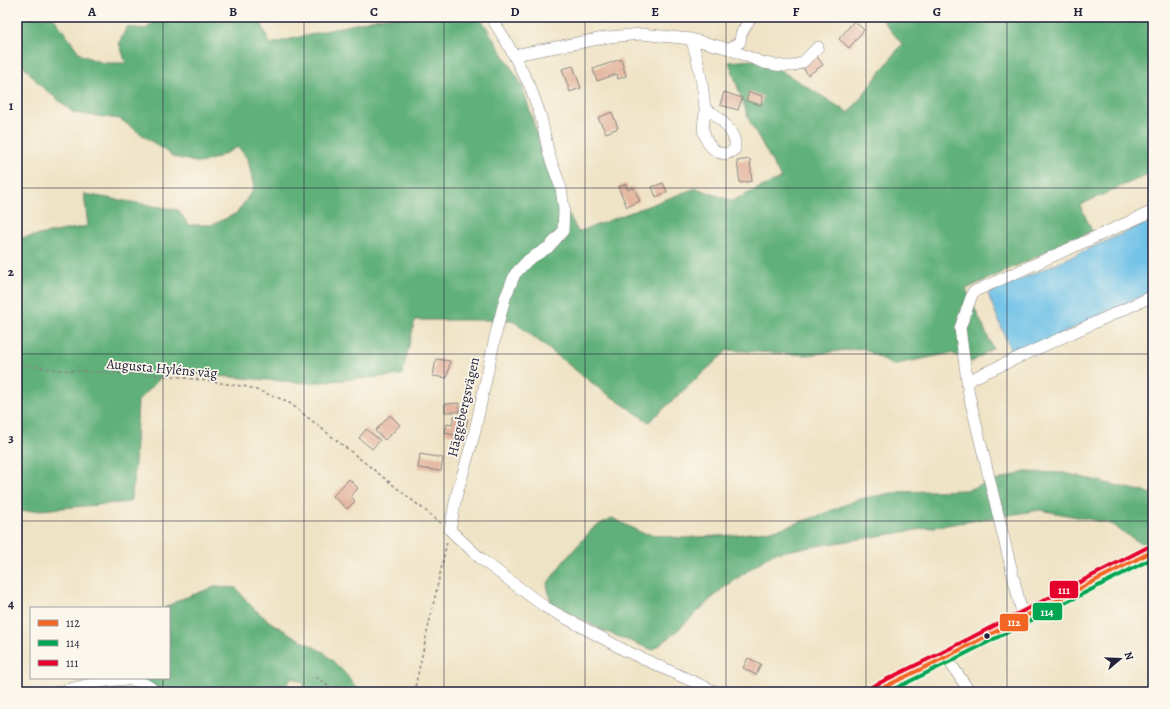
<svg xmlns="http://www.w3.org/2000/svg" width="1170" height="709" viewBox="0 0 1170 709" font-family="Alegreya,serif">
<rect width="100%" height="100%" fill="#fbf7ec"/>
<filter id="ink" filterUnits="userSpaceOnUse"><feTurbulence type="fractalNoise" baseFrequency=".025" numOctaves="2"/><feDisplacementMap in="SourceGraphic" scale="8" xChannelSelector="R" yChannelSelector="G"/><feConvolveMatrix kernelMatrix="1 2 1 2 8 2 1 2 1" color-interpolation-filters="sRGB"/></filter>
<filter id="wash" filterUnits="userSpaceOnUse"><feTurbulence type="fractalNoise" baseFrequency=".012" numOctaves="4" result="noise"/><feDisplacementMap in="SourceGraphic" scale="16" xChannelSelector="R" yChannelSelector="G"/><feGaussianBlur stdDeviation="0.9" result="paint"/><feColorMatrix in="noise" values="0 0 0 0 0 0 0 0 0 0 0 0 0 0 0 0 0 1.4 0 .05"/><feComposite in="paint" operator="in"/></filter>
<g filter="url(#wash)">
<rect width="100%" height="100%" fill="#efe3c5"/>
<!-- forest -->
<path fill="#60b07a" stroke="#41695a" d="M17,17H53L81,55L103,63H126L119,43L127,27L146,29L160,17H259L270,44L384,17H480L522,85L551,180L578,232L696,188L732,201L781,178L749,120L729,62L762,59L849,113L902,44L880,17H1153V172L1080,205L1092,231L966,289L993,348L972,362L951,353L892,365L863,348L807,355L728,350L649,422L597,387L512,320H415L402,375L307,383L166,372L138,401L134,482L130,502L17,512V239L88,226L84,194L178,210L189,225H212L237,213L254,188L248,159L238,147L216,158L200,163L174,157L120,119L74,113L40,85L17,58Z
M1024,472L1064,473L1153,494V549L1137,541L1109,523L1040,510L773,553L722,589L669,638L653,650L599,629L551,603L547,584L564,561L594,527L612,518L642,533L680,538L736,535L779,529L818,516L859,499L898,492L966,490Z
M214,587L236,588L253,608L270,622L295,637L325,653L344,672L360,692H302L304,683L292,677L282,692H132L130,678H169V608H164L179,600Z"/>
<!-- water -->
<path fill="#6ac0e7" stroke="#467191" d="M1153,220V291L1013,356L988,294Z"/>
<g id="blocks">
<!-- building -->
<path fill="#e3b49d" d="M597,17H607L601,22Z
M702,17H712L711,22L701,19Z
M854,21L864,30L849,48L839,39Z
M816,55L823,65L808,75L801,65Z
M621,59L626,76L618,79L617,74L597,81L593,69Z
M573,66L581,88L570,92L562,69Z
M724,92L742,98L738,110L720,105Z
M749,92L763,96L761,105L746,101Z
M612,112L618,128L606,133L598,118Z
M750,159L752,181L740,183L737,161Z
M663,183L667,192L656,197L652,187Z
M626,184L628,190L633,187L640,201L627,207L618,187Z
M436,359L450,361L447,378L433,376Z
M459,403V412H445V404Z
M390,415L400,425L385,440L375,431Z
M454,416L468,419L464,437L445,433L447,424L452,425Z
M366,429L380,440L372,449L359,438Z
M420,454L443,458L441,471L418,468Z
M349,479L358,488L351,496L355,501L347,509L333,496Z
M748,658L761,664L756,675L743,668Z"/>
</g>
</g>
<g filter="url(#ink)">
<use href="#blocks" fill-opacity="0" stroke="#888280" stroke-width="1"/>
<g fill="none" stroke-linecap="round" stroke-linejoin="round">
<defs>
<path id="minor" d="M491,17L506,41L530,86L541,117L549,155L561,188L564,210L563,231L549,247L528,260L515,274L505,298L496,333L474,435L456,497L450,530L481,559L545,607L626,651L716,692
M691,39C699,61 703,86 705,109C706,117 701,125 704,133C708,148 722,161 735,149C735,147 735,144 735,142C733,132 716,110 705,111
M726,48H730L740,42L741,34L751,17
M514,55L609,37L641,34L691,39L726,48L764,63L782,66H793L803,62L818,47
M967,381L1153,296
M1023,617L969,395L965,366L960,328L973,292L1153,211
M946,657L970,692
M58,692C82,686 137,668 155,692
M874,692L946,657L1153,551"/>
</defs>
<!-- minor casing -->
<use href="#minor" stroke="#888280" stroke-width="12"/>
<!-- path -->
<path stroke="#888280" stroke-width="1.5" stroke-dasharray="3 3" stroke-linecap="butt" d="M17,364L59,370L173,376L248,387L287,401L441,523
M316,677L336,692
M414,692L447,542"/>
<!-- minor -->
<use href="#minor" stroke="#fff" stroke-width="11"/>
<defs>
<path id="bus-1" d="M874,692L946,657L1153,551"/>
<path id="bus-2" d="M888,692L949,662L1153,558"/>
<path id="bus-3" d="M871,687L943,652L1150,546"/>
</defs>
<!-- bus-1 casing -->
<use href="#bus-1" stroke="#fbf7ec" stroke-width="7"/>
<!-- bus-2 casing -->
<use href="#bus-2" stroke="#fbf7ec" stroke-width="7"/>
<!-- bus-3 casing -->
<use href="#bus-3" stroke="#fbf7ec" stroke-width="7"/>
<!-- bus-1 -->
<use href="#bus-1" stroke="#f26522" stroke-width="4"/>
<!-- bus-2 -->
<use href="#bus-2" stroke="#00a651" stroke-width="4"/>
<!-- bus-3 -->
<use href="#bus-3" stroke="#e4002b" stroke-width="4"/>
</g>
</g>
<!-- grid -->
<path fill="none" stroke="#22223b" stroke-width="1" stroke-opacity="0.55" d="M163,17V608M304,17V692M444,17V692M585,17V692M726,17V692M866,17V692M1007,17V692M17,188H1153M17,354H1153M17,521H1153M163,678V692"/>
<!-- markers -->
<circle fill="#22223b" stroke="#fbf7ec" stroke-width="1.5" cx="987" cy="636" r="3.5"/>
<g text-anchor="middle" stroke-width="3.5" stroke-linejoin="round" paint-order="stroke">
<!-- street labels -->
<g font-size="14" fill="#22223b" stroke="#fbf7ec">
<text transform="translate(162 368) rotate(5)" y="5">Augusta Hyléns väg</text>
<text transform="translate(463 407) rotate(-77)" y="5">Häggebergsvägen</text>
</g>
</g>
<g stroke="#fbf7ec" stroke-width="1.5">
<rect x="1049" y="580" width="30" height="19" rx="4" fill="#e4002b"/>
<rect x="1032" y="602" width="31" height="19" rx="4" fill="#00a651"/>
<rect x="999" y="613" width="30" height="19" rx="4" fill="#f26522"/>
</g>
<g font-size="11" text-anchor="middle" font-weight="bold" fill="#fff">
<text x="1064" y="594">111</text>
<text x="1047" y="616">114</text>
<text x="1014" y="626">112</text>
</g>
<!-- margin -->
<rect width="1170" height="709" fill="none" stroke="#fbf7ec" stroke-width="44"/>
<!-- legend -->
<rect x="30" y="607" width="140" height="72" fill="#fbf7ec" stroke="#a4a2a5"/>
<rect x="38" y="620" width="20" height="6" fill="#f26522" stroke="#a4a2a5"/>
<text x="66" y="627" font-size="12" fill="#22223b">112</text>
<rect x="38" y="640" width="20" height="6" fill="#00a651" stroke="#a4a2a5"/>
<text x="66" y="647" font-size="12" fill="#22223b">114</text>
<rect x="38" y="660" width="20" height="6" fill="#e4002b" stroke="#a4a2a5"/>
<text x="66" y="667" font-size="12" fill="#22223b">111</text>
<!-- north arrow -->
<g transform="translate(1120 659) rotate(71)" stroke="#fbf7ec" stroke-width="3" paint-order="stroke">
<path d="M0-3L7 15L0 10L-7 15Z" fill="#22223b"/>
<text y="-6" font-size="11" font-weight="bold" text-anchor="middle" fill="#22223b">N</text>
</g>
<rect x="22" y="22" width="1126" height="665" fill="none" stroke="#22223b" stroke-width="1.5"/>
<g font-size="13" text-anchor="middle" font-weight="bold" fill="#22223b">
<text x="92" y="16">A</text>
<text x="233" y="16">B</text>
<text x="374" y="16">C</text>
<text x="515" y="16">D</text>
<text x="655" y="16">E</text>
<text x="796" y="16">F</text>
<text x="937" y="16">G</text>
<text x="1078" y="16">H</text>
<text x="11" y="110">1</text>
<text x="11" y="276">2</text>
<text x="11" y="442">3</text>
<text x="11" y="608">4</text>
</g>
</svg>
